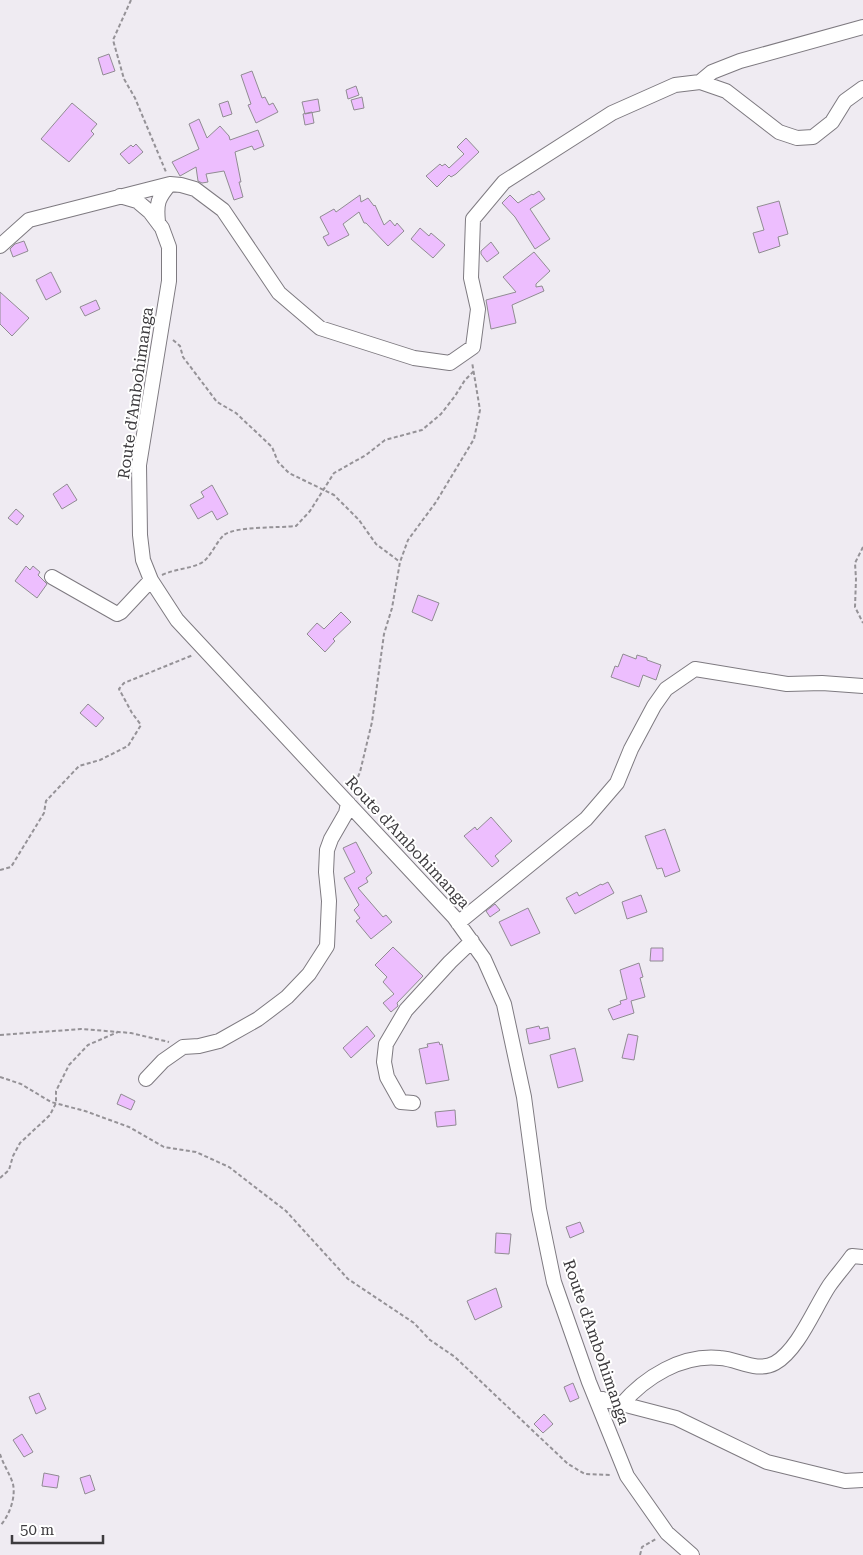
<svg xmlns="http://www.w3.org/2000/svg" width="863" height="1555" viewBox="0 0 863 1555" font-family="'Roboto Serif',serif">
<rect width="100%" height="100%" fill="#efebf2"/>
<!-- building -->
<path fill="#edbefe" stroke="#908c92" d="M109,54L115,71L103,75L98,58Z
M252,71L262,98L265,97L269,105L273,103L278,112L256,123L248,105L251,104L241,75Z
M356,86L359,95L348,99L346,90Z
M362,97L364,108L354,110L351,100Z
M318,99L320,111L305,114L302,102Z
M228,101L232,114L223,117L219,104Z
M72,103L97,124L91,131L94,134L69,162L41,139Z
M312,112L314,123L305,125L303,114Z
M199,119L207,138L220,126L229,136L230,140L258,130L264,146L254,150L252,146L235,152L241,182H239L243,197L234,200L224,171L206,174L208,182L202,183L198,181L196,167L180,176L172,162L199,149L189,124Z
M466,138L479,152L456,174L451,177L449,175L437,187L426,176L440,164L442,166L445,164L449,168L464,154L457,147Z
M136,144L143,152L129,164L120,154L131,145L133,147Z
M539,191L545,199L530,209L550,239L535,249L515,217L502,203L510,195L518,203L532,194L533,195Z
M360,195L361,202L368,198L374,206L375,205L384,225L390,220L395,226L397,223L404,231L388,246L366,223H364L359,212L343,224L349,235L328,246L323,237L329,234L320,217L334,209L336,212Z
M779,201L788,234L778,237L780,246L759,253L753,233L764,230L757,207Z
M420,228L429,236L431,233L445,245L433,258L411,239Z
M24,241L28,251L13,257L10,249L15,244Z
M491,242L499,253L487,262L481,254V251Z
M534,252L550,271L536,284V287L542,286L544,291L512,305L516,323L491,329L486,300L516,292L503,277Z
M51,272L61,292L46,300L36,280Z
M0,292L29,318L12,336L0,324Z
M96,300L100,309L85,316L80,307Z
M67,484L77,500L62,509L53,494Z
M212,485L228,514L217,520L212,511L198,519L190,505L204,497L201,492Z
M16,509L24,516L17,525L8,518Z
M26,566L30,570L33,566L40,572L38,575L47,584L37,598L15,581Z
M418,595L439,603L432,621L412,612Z
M341,612L351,622L333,639L335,641L325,652L307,634L317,623L324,629Z
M623,654L636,659L637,655L647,658V660L661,665L656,680L643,675L639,687L611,677L615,666L618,667Z
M88,704L104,718L96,727L80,713Z
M491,817L512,841L495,856L499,861L492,867L464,836L475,827L477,830Z
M665,829L680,871L665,877L662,868L657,869L645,836Z
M356,842L372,873L366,878L368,882L358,888L383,917L386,915L392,922L371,939L356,921L360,918L354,910L359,905L344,878L355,872L343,848Z
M608,882L614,893L575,914L566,898L577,892L579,896L601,884L602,885Z
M641,895L647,912L627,919L622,902Z
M495,904L500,910L490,917L486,911Z
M528,908L540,933L511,946L499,922Z
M393,947L423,976L397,1003L398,1006L391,1012L383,1003L394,994L383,982L387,977L375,965Z
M651,948H663V961H650Z
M639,963L643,977L640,978L645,997L631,1001L634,1013L613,1020L608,1009L621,1004L620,1001L627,999L620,970Z
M367,1026L375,1036L351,1058L343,1048Z
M539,1026L540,1029L548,1027L550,1039L529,1044L526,1029Z
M628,1034L638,1036L634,1060L622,1058Z
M439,1042L440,1045L442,1044L449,1080L426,1084L419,1049L428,1047L427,1044Z
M575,1048L583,1081L558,1088L550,1055Z
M121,1094L135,1101L131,1110L117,1104Z
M455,1110L456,1125L437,1127L435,1112Z
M580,1222L584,1232L570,1238L566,1227Z
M496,1233L511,1234L509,1254L495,1253Z
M496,1288L502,1307L475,1320L467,1301Z
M573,1383L579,1398L570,1402L564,1387Z
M39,1393L46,1409L36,1414L29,1397Z
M544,1414L553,1424L543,1433L534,1424Z
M22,1434L33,1452L24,1457L13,1440Z
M44,1473L59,1476L57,1488L42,1486Z
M90,1475L95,1490L85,1494L80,1478Z"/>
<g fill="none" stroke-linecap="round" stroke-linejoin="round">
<defs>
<path id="minor" d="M700,82L712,72L740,61L863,27
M120,196L137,201L150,212L162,228L169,247V281L139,465L140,535L143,560L151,580L177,620L454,917L484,959L504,1004L524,1097L539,1209L554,1282L589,1382L627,1476L667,1533L692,1555
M158,222C156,203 158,198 170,184
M0,246L29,220L170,184L181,185L195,189L223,210L279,293L320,328L414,358L450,363L473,347L478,309L471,278L473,219L504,182L612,113L675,85L700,82L726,91L779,132L797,138L813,137L832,122L845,101L863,88
M52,577L117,614L121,612L151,580
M458,923L586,819L617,783L631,749L654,706L666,689L695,669L787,684L822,683L863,686
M146,1079L163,1061L183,1047L199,1046L219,1041L258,1019L287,997L309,974L327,946L329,901L326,872L327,850L331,839L346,813L348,803
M413,1103L401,1102L387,1077L384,1062L386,1044L406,1010L450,962L472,941
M595,1397L676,1418L767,1462L845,1481L863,1480
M621,1405C645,1377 682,1354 720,1358C738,1359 757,1373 775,1363C798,1350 814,1309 829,1286C836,1276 845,1266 852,1256L863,1257"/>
</defs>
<!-- minor casing -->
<use href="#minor" stroke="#7e7a80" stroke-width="16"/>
<!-- path -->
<path stroke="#959297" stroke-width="2" stroke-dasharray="4 2.5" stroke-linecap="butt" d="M131,0L113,40L124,79L135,98L166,172
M173,340L180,346L183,357L217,402L236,413L272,447L278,462L289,473L334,495L359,520L376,544L400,562
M863,547L855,563L856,579L855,607L863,623
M162,575C175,569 188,569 199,564C210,560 215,543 224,535C236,526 279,528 296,526L310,511L334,473L366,455L385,440L422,430L441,414L455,396L465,380L475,370
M353,789L360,772L372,722L384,634L392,608L400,562L408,540L436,502L474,439L480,410L472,362
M0,870L11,867L44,813L46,801L79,766L100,760L128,746L141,725L132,713L119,689L124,683L193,655
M0,1035L81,1029L131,1033L169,1042
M0,1077L21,1084L51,1102L85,1111L129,1127L164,1147L196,1152L229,1167L286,1211L348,1279L414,1323L430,1340L455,1357L568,1464L585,1474L612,1475
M0,1178L9,1170L13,1156L20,1143L50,1115L56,1103V1091L69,1065L88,1045L118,1032
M0,1454C3,1464 10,1474 13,1484C16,1498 9,1516 0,1526
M640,1555L642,1547L656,1539"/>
<!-- minor -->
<use href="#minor" stroke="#fff" stroke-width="14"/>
</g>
<g text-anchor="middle" stroke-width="4" stroke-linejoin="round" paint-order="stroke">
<!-- street labels -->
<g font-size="16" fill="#3d3b3e" stroke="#fff">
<text transform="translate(135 393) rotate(-82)" y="6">Route d'Ambohimanga</text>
<text transform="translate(408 842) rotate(47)" y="6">Route d'Ambohimanga</text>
<text transform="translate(597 1342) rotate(71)" y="6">Route d'Ambohimanga</text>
</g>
</g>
<!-- scale -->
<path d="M12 1535v8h91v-8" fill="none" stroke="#3d3b3e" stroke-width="2.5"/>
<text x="20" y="1535" font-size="15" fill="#3d3b3e" stroke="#ffffff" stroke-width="4" paint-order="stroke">50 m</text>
</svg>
